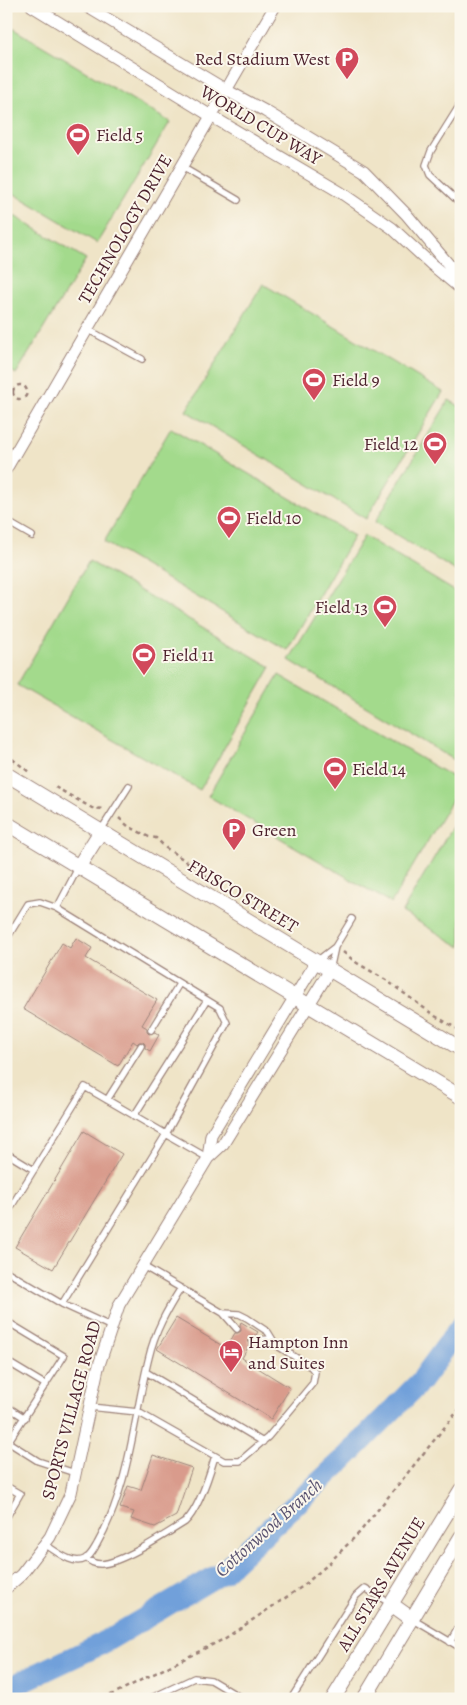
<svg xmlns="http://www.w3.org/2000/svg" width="467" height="1705" viewBox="0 0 467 1705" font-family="Alegreya,serif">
<rect width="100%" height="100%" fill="#fbf7ec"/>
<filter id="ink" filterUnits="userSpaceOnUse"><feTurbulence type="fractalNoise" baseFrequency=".02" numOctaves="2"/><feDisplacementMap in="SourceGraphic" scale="10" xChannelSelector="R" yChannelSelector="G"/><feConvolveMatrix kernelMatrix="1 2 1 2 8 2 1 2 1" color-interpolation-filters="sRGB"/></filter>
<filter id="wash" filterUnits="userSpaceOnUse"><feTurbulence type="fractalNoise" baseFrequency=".0096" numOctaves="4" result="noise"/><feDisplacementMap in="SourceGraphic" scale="20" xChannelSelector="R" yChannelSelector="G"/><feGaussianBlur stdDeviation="1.12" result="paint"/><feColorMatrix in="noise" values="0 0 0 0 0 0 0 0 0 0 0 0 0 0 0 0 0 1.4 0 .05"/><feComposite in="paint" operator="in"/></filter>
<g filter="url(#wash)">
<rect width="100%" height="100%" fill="#efe4c7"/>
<!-- green -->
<path fill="#a3da8c" stroke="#767c5c" d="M6,24L170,122L97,243L6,189Z
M6,211L86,259L16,374L6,368Z
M263,284L443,392L366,519L186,411Z
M449,400L461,407V574L375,522Z
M171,428L354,536L287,650L104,542Z
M364,536L461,595V764L289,660Z
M89,561L271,667L200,790L17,685Z
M279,675L461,782V785L391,903L208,796Z
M461,812V947L402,912Z"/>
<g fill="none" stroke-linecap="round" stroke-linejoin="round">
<!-- river -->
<path stroke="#71a0da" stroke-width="22" d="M6,1689L101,1644L223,1572L342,1461L421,1381L461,1326"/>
</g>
<g id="blocks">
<!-- building -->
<path fill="#d99b8c" d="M76,938L92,948L86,958L157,1000L142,1025L147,1028V1032L149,1034L155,1032L159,1035L150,1051L145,1048V1044L143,1042H139L137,1044L133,1041L118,1066L23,1009L62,943L70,948Z
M84,1131L122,1154L53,1269L15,1247Z
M176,1318L226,1348L235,1333H238L241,1331L240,1325L241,1322L258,1332L256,1335L249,1337L248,1341L250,1344L242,1358L290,1388L271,1419L157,1349Z
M153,1455L192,1468L176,1516L155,1527L131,1519L134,1512L120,1508L128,1486L141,1490Z"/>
</g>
</g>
<g filter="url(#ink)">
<use href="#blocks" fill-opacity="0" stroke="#9c8279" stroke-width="1"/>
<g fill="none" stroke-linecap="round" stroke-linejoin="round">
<defs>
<path id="service" d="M461,103L431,151L426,165L430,175L461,204
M182,167L238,200
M87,329L142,359
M6,521L32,536
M101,830L129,786
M6,940L28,904L40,902L57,908L78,868
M317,961L335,947
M330,970L335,947L352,919
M151,1030L179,984
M107,1100L141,1046
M134,1116L207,1000
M6,1153L34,1170
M6,1215L85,1087L166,1134L227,1023L220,1008L57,908
M6,1271L62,1304L112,1327
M62,1304L166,1134L208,1158
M223,1313L237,1329
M6,1321L64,1356L8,1442L38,1461L75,1473
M253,1340L271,1339
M6,1361L46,1385
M146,1372L263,1442
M6,1406L25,1418
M90,1407L138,1412L224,1461H240L268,1437L313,1383L315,1372L311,1367L276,1345L268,1332L247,1318L239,1314L223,1313L143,1266
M6,1486L20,1494L6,1518
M44,1544C55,1550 72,1566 85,1559C91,1556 94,1549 97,1544C130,1486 133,1420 149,1357C155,1331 167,1310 181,1288
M86,1558C91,1562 94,1564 101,1564C122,1563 166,1534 185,1522C198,1510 210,1473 215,1456
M412,1619L461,1648
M450,1642L461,1623
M149,1699L194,1678L211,1680L243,1699
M291,1699L356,1596L365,1588L391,1604"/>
<path id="minor" d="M32,6L211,116L340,192L392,228L431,264L461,289
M86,6L226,90L265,111L364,171L407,215L449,265L461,283
M6,469L275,6
M208,1158L211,1135L316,962
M6,1588L21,1575L50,1537L71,1493L98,1368L119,1305L208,1158L223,1144L330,970"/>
<path id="tertiary" d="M6,774L461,1049
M6,823L461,1097
M79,866L101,831
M391,1604L412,1619
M333,1699L461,1490
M364,1699L461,1537"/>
</defs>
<!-- service casing -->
<use href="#service" stroke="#9c8279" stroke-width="8"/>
<!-- minor casing -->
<use href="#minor" stroke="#9c8279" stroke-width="13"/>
<!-- tertiary casing -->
<use href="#tertiary" stroke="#9c8279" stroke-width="16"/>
<!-- path -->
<path stroke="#9c8279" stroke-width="2.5" stroke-dasharray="4 4" stroke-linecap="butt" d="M6,383L13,390
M13 392a7 7 0 1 1 14 0a7 7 0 1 1-14 0Z
M6,754L29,772
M55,787L92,808L104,809
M119,818L128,826L149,837L156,838L166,848L189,863L213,882
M343,952L357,963L386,980L435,1016L461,1031
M103,1699L224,1639L303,1586L326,1566L359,1533L461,1407"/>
<!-- service -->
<use href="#service" stroke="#fff" stroke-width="5.5"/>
<!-- minor -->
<use href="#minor" stroke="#fff" stroke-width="11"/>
<!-- tertiary -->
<use href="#tertiary" stroke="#fff" stroke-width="14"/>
</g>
</g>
<!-- icons -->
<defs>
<symbol id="parking-pin" viewBox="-11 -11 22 30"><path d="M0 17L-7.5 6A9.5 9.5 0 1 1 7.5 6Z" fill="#d1495b" stroke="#fbf7ec"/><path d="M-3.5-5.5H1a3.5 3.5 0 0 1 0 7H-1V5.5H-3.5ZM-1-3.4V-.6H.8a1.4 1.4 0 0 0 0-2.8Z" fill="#fff"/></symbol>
<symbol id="stadium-pin" viewBox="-11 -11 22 30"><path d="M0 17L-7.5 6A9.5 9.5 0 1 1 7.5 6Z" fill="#d1495b" stroke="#fbf7ec"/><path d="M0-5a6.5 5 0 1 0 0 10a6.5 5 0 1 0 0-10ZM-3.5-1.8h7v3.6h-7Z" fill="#fff"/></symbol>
<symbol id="hotel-pin" viewBox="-11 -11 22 30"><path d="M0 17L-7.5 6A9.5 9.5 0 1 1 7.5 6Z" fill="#d1495b" stroke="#fbf7ec"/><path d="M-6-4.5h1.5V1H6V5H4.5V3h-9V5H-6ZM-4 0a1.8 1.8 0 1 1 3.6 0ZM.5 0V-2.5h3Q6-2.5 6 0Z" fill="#fff"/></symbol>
</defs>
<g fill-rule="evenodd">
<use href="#parking-pin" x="333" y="45" width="28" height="38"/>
<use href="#stadium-pin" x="64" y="121" width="28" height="38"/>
<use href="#stadium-pin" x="300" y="366" width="28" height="38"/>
<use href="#stadium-pin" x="421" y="430" width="28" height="38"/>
<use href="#stadium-pin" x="215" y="504" width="28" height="38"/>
<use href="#stadium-pin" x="371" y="593" width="28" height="38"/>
<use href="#stadium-pin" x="130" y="641" width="28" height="38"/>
<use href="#stadium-pin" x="321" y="755" width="28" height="38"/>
<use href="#parking-pin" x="220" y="816" width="28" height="38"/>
<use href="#hotel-pin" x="217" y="1338" width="28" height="38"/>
</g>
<g text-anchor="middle" stroke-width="4" stroke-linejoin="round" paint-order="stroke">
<!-- poi labels -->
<g font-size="18" fill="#4a1f2b" stroke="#fbf7ec" text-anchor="start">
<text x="330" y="65" text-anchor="end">Red Stadium West</text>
<text x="96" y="141">Field 5</text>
<text x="332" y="386">Field 9</text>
<text x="418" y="450" text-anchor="end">Field 12</text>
<text x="246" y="524">Field 10</text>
<text x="368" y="613" text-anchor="end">Field 13</text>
<text x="162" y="661">Field 11</text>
<text x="352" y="775">Field 14</text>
<text x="252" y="836">Green</text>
<text x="248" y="1348">Hampton Inn<tspan x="248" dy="21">and Suites</tspan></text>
</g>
<!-- street labels -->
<g font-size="18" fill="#4a1f2b" stroke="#fbf7ec">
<text transform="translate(261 125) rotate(31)" y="6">WORLD CUP WAY</text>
<text transform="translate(125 229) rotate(-60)" y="6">TECHNOLOGY DRIVE</text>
<text transform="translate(243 896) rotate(31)" y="6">FRISCO STREET</text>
<text transform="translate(71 1410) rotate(-75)" y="6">SPORTS VILLAGE ROAD</text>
<text transform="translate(381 1584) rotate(-59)" y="6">ALL STARS AVENUE</text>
</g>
<!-- water labels -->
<g font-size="19" font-style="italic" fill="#5a5371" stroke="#fbf7ec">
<text transform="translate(268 1527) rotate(-42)" y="7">Cottonwood Branch</text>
</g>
</g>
<!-- margin -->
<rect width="467" height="1705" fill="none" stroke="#fbf7ec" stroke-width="25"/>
</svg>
